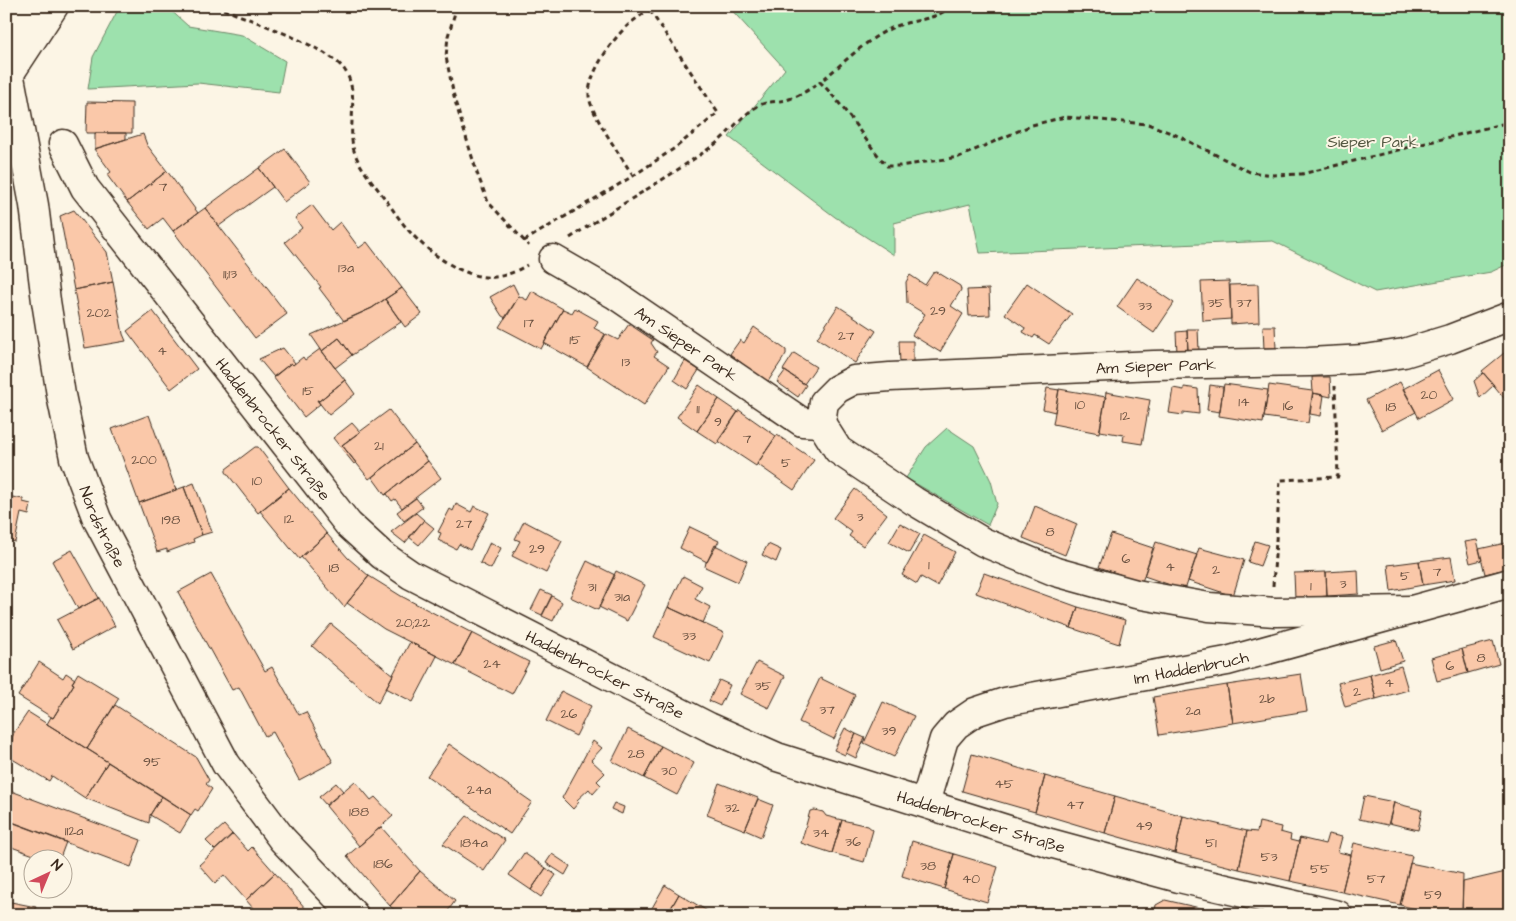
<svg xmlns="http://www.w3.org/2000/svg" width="1516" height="921" viewBox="0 0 1516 921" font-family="'Architects Daughter',sans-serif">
<rect width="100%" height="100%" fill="#fcf5e5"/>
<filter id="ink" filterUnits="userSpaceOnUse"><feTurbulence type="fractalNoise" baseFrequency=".02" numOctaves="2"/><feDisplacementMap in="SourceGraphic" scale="10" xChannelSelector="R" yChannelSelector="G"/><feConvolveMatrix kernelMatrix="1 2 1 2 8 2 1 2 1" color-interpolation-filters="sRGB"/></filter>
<g filter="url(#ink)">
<!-- green -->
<path fill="#9de1ad" stroke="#6c8666" d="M120,6H166L188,26L242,35L285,61L279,92L198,83L88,89L93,57Z
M728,6H1510V263L1491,272L1375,292L1273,241L980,253L970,204L894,223V255L835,217L729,137L785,69Z
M947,428L974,446L991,481L997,504L988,525L906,478L926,447Z"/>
<!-- building -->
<path fill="#fac8a9" stroke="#3b2a1e" d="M87,102L132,103V133H86Z
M95,133H126V139L95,149Z
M143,134L147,145L167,171L127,202L107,175L111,172L94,149Z
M285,149L310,182L284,202L259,168Z
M259,168L273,187L219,226L205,208Z
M167,171L198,213L173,231L163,218L149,229L127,202Z
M312,205L331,230L340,222L359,248L367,242L402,288L372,308L344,321L319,288L321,287L285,242L302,228L295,218Z
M205,208L287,314L255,338L173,231Z
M74,210L107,252L113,282L74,290L60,216Z
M937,272L960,286L961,290L951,306L963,314L940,352L912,335L925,314L907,303L906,282L910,275L925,285L933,273Z
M1137,278L1174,303L1154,333L1117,307Z
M1229,281L1231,319L1203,321L1201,282Z
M113,282L123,334L126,341L85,348L74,290Z
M1027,283L1072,314L1049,344L1035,335L1033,338L1023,332L1025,328L1005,314Z
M513,284L519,296L506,318L502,316L490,297Z
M1258,284L1259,322L1231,324L1230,285Z
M402,288L422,314L405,327L385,299Z
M989,289L990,315L969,316L967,290Z
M532,291L563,309L541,349L499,327L519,296L527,300Z
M385,299L401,322L352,355L339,338L322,351L311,335L372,308Z
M838,306L876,331L855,363L817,338Z
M575,308L598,321L594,328L605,334L587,367L544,343L563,309L572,313Z
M153,311L197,369L171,389L127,331Z
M629,324L653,340L651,343L657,352L654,356L669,366L644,405L587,367L606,334L618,340Z
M1263,326H1275L1276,349L1275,348H1264V350Z
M754,327L786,350V354L767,383L730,354L740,340L744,343Z
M1187,329H1198L1199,351L1188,352Z
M1187,331L1188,352L1177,353L1176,332Z
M339,338L352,355L335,368L322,351Z
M899,341H913V362L900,363Z
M1509,347L1510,395L1505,399L1482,371L1509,349Z
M283,348L295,363L293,365L291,363L274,377L259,359Z
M320,349L345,380L319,401L317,400L320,404L304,417L273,377L291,363L293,365L303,357L305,360Z
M794,353L816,367L804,384L783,370Z
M685,361L699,370L687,389L674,380Z
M1438,370L1454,399L1419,418L1403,389Z
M785,371L806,385L798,397L777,382Z
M1483,373L1494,385L1480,398L1474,381Z
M1312,377H1330L1331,397L1313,393Z
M345,380L355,394L329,415L317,400L319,401Z
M1400,382L1416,412L1382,430L1366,400Z
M1224,384L1268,390L1263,423L1219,416Z
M699,385L719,399L697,431L677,417Z
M1210,385L1223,387L1220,412L1207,410Z
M1269,385L1312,391L1313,390L1308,423L1264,417Z
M1184,387L1198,389L1199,414L1183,412V415L1169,413L1173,388L1184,390Z
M1047,388L1059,390L1055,412L1043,409Z
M1059,389L1106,397L1099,433L1053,424Z
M1106,392L1150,400L1142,444L1123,441L1124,435L1100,431Z
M1313,393L1324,395L1321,416L1310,414Z
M719,399L738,412L717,444L697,431Z
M389,410L415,444L369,479L342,445Z
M739,410L776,436L756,466L718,441Z
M149,415L176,490L139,503L112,429Z
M352,423L360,432L342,445L356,463L354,464L333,438Z
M777,435L814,460L794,490L757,464Z
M415,444L428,461L385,495L372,477Z
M255,447H258L289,488L258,513L226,472V469Z
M428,461L441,478L402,508L395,499L392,501L387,494L385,495Z
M194,483L212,532L202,535L184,487Z
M184,487L202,535L193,539L194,542L167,552V549L157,552L139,503Z
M289,488L327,534L299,559L260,511Z
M855,489L887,514L863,546L849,536L852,532L833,518Z
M6,494L7,496L23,499V502L31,504L29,515L21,513L15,542L6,540Z
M416,498L423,507L404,521L397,512Z
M456,504L471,512L474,506L489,513L470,550L459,544L456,549L438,540L441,533L438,532L450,509L453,511Z
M1035,506L1077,524L1065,555L1023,538Z
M416,513L424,520L405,543L391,532Z
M424,520L434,528L419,545L409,537Z
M524,521L562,541L546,573L512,556L520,541L515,539Z
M900,523L920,534L909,553L889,542Z
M690,527L719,541L707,562L680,548Z
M327,534L348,558L369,576L344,607L301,557Z
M1111,534L1153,548L1142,582L1099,567Z
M924,535L955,552L937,586L921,577L917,584L902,575Z
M1477,540L1482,560L1470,563L1465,542Z
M1255,541L1268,545L1260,566L1248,562Z
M490,542L501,548L491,569L480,563Z
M1156,542L1197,555L1185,590L1144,576Z
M1510,542V568L1485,574L1479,549Z
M768,544L781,550L776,562L762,555Z
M715,545L747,561L738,582L705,567L706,562H707Z
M1199,548L1244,560L1233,596L1188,581Z
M72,550L99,598L78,609L52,561Z
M1451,557L1455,580L1423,585L1419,561Z
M587,561L615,575L598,610L570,597Z
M1419,561L1423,585L1391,591L1388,565Z
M1358,570L1359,594L1327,596L1326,572Z
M616,571L645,585L627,621L599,607Z
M1326,572L1327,596L1295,599L1294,573Z
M984,573L1078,607L1071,628L976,593Z
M211,574L265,671L272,667L299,715L306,712L333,762L299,780L273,732L265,736L239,687L232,690L178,592Z
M369,576L401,596L472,633L455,665L384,629L347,603Z
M683,576L702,586L695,599L710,607L703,623L668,607Z
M541,590L552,595L542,615L531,610Z
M552,596L562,602L553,621L542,616Z
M99,598L115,626L73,649L57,620Z
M668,607L724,633L710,663L654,637Z
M1078,607L1125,620L1119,644L1071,628Z
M331,624L393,675L378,703L312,646Z
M472,633L529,662L512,694L455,665Z
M1396,640L1403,661L1380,668L1374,646Z
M1493,641L1499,664L1468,673L1462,649Z
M410,642L437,656L413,702L386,688Z
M1462,649L1468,673L1437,681L1431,658Z
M39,662L63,678L66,673L75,679L72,683L74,684L53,718L18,696Z
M757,662L785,676L769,708L740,694Z
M1401,666L1408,690L1376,699L1370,675Z
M78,673L119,698L87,749L47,724L51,717L53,718L74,684L72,683Z
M1301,674L1307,711L1233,723L1227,685Z
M1370,675L1376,699L1345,707L1338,683Z
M820,678L855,695L834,739L799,722Z
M719,680L730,685L720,706L709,701Z
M1227,685L1233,723L1159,735L1153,697Z
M561,691L591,706L576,736L546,721Z
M883,702L914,716L894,757L864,743Z
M115,705L196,757L209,780L206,784L212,789L198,811L195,809L191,815L87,749Z
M28,712L108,762L85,798L52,776L49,781L9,757L13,734Z
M845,728L856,734L845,755L834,750Z
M628,729L661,746L644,778L612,761Z
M6,733L13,734L9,757H6Z
M856,734L865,738L856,758L846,753Z
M593,741L602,748L591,760L605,773L597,781L601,785L593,794L589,789L577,800L579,802L573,809L562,798Z
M449,744L532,802L510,834L427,776Z
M661,746L694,763L677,795L644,778Z
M972,754L1045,776L1035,812L962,791Z
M108,762L162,796L150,815L149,823L85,798Z
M1045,776L1115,796L1105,833L1035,812Z
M355,781L371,800L375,797L393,816L359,846L326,806Z
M336,783L343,791L326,805L319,797Z
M719,783L758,798L745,830L707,815Z
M6,789L141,840L131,867L6,820Z
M162,796L191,815L180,833L150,815Z
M1115,796L1183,816L1175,853L1105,833Z
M1364,796L1394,802L1388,825L1359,819Z
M758,799L773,805L761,837L745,830Z
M614,803L624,807L622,814L611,809Z
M1394,803L1422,810L1418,830L1389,823Z
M815,810L823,812L826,816L842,820L832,853L801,843L810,811Z
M467,816L505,840L484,871L443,844Z
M1183,816L1247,831L1239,869L1175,853Z
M7,820L66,842L60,858H42L6,845Z
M842,820L868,826L873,830L864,862L832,853Z
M1259,822L1281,827L1280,832L1291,835L1290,840L1298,842L1300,838L1290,881L1239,869L1247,831L1257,832Z
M224,825L232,834L215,850L206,841Z
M381,827L420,871L390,906L347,856Z
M233,834L248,851L252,847L275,873L246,900L224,875L215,883L199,865Z
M1328,834L1342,837L1338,852L1351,855L1342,892L1290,881L1300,838L1325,844Z
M912,841L954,854L944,889L902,876Z
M1354,843L1412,856L1400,905L1342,892Z
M1510,846V863L1504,852Z
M524,853L546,868L531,890L509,875Z
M552,854L570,866L565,875L546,863Z
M954,854L998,867L987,902L944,889Z
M1410,863L1463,874L1462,915H1439L1400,905Z
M546,868L556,875L541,897L531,890Z
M420,871L455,901L445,915H400L390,906Z
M1510,871V915H1462L1463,882Z
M275,873L300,902L311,915H259L246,900Z
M665,885L679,894L667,915H648Z
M679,894L714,915H667Z
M1165,900L1226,914V915H1154L1156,905Z
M6,901L36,907L34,915H6Z"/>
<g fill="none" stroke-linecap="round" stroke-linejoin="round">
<defs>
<g id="minor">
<path d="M10,73L54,6"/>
<path id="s1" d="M10,77L34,205L46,301L61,395L74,458L97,519L226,764L282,839L354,915"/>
<path id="s2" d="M63,144L85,188L348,524L382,555L411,575L709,727L777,757L1050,843L1179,878L1338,915"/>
<path id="s3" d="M553,259L614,294L802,422L821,423"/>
<path id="s4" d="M1413,610L1275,612L1209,607L1136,594L1056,572L983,542L914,501L838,450L821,423L824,402L837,389L854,380L890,377L1154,365L1309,362L1365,359L1404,353L1450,339L1510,316"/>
<path id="s5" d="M925,803L944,739L956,725L975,712L1005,702L1227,661L1510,583"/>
</g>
<path id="major" d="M6,106L10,74L24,6"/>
</defs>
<!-- minor casing -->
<use href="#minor" stroke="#3b2a1e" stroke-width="31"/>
<!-- major casing -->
<use href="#major" stroke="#3b2a1e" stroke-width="31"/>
<!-- path -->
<path stroke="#3b2a1e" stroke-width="3" stroke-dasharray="5 4" stroke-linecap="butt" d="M215,6C245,18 327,46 344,69C360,92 348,122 353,147C357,165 372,181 383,196C392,208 400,221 410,232C429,253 465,280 495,277C506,276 517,271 527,265
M457,6L448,36L446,57L455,101L477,173L488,202L529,246
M951,6C935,21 914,19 894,27C866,39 844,63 820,82C846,107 863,139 887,166H900L959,157L1032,125L1065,117L1148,124L1176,135L1250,172L1273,175L1302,174L1510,122
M633,176C623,159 590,113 589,96C588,75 610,43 624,29C631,22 640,16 648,10
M570,238C618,206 668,178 714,145C730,133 742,114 760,105C768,101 778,102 786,100C798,97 810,89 820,82
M524,241L633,176L675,148L718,113L647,6
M1273,586L1280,480L1338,477L1335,386"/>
<!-- minor -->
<use href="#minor" stroke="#fcf5e5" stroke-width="28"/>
<!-- major -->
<use href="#major" stroke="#fcf5e5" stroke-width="28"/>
</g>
</g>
<g text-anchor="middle" stroke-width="4" stroke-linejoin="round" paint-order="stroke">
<!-- number labels -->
<g font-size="14" fill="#6b5241">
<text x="163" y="191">7</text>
<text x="346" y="272">13a</text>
<text x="230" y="278">11;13</text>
<text x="1216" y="307">35</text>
<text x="1244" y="307">37</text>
<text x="1145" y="310">33</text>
<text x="938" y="315">29</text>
<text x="99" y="317">202</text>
<text x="529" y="327">17</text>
<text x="846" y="340">27</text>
<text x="575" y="344">15</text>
<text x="162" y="355">4</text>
<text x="626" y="366">13</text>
<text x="308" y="395">15</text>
<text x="1429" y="399">20</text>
<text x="1244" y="406">14</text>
<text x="1080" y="409">10</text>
<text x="1288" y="410">16</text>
<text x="1391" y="411">18</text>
<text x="698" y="413">11</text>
<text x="1125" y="420">12</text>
<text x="718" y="426">9</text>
<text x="747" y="443">7</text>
<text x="379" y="450">21</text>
<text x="144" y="464">200</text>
<text x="786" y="467">5</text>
<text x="257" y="485">10</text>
<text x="860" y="521">3</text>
<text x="289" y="523">12</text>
<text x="171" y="524">198</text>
<text x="464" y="528">27</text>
<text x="1050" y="536">8</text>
<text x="537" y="553">29</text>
<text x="1126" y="563">6</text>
<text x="929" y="569">1</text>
<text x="1170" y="571">4</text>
<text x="334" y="572">18</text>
<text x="1216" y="574">2</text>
<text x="1437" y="576">7</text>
<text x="1405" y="580">5</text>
<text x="1343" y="588">3</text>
<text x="1311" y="590">1</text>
<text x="592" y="591">31</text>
<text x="622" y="601">31a</text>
<text x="413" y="627">20;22</text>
<text x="689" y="640">33</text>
<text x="1481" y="662">8</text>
<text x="492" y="668">24</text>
<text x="1450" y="670">6</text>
<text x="1389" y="687">4</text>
<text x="763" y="690">35</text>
<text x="1357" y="696">2</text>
<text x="1267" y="703">2b</text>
<text x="827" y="714">37</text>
<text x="1193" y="715">2a</text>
<text x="569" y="718">26</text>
<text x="889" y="735">39</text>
<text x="636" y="758">28</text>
<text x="152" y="766">95</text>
<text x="669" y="775">30</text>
<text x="1004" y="788">45</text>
<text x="479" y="794">24a</text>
<text x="1075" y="809">47</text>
<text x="732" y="812">32</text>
<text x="359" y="816">188</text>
<text x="1144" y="830">49</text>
<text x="74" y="835">112a</text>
<text x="821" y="837">34</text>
<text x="853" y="846">36</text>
<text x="474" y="847">184a</text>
<text x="1211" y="847">51</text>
<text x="1269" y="861">53</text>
<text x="383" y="868">186</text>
<text x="928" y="870">38</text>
<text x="1320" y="873">55</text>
<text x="971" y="883">40</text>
<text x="1376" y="883">57</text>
<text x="1433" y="899">59</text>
</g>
<!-- park labels -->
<g font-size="16" fill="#545842" stroke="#fcf5e5">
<text x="1373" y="147">Sieper Park</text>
</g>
<!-- street labels -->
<g font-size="16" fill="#3b2a1e" stroke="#fcf5e5">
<text dy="6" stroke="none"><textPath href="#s3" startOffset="158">Am Sieper Park</textPath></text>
<text dy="6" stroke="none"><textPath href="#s4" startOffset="1005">Am Sieper Park</textPath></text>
<text dy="6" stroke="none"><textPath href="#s2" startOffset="355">Haddenbrocker Straße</textPath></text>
<text dy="6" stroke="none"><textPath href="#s1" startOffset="461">Nordstraße</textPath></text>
<text dy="6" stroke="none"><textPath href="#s5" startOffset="329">Im Haddenbruch</textPath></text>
<text dy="6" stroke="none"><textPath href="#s2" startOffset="775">Haddenbrocker Straße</textPath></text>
<text dy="6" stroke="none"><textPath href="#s2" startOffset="1180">Haddenbrocker Straße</textPath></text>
</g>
</g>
<!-- margin -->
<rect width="1516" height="921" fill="none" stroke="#fcf5e5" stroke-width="25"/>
<rect x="12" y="12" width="1491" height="896" fill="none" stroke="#3b2a1e" stroke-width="2" filter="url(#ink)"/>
<!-- north arrow -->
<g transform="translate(48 874) rotate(44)"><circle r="24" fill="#fcf5e5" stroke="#afa495"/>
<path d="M0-4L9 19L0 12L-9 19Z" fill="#d1495b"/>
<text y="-8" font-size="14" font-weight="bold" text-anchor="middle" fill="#3b2a1e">N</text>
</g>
</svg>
